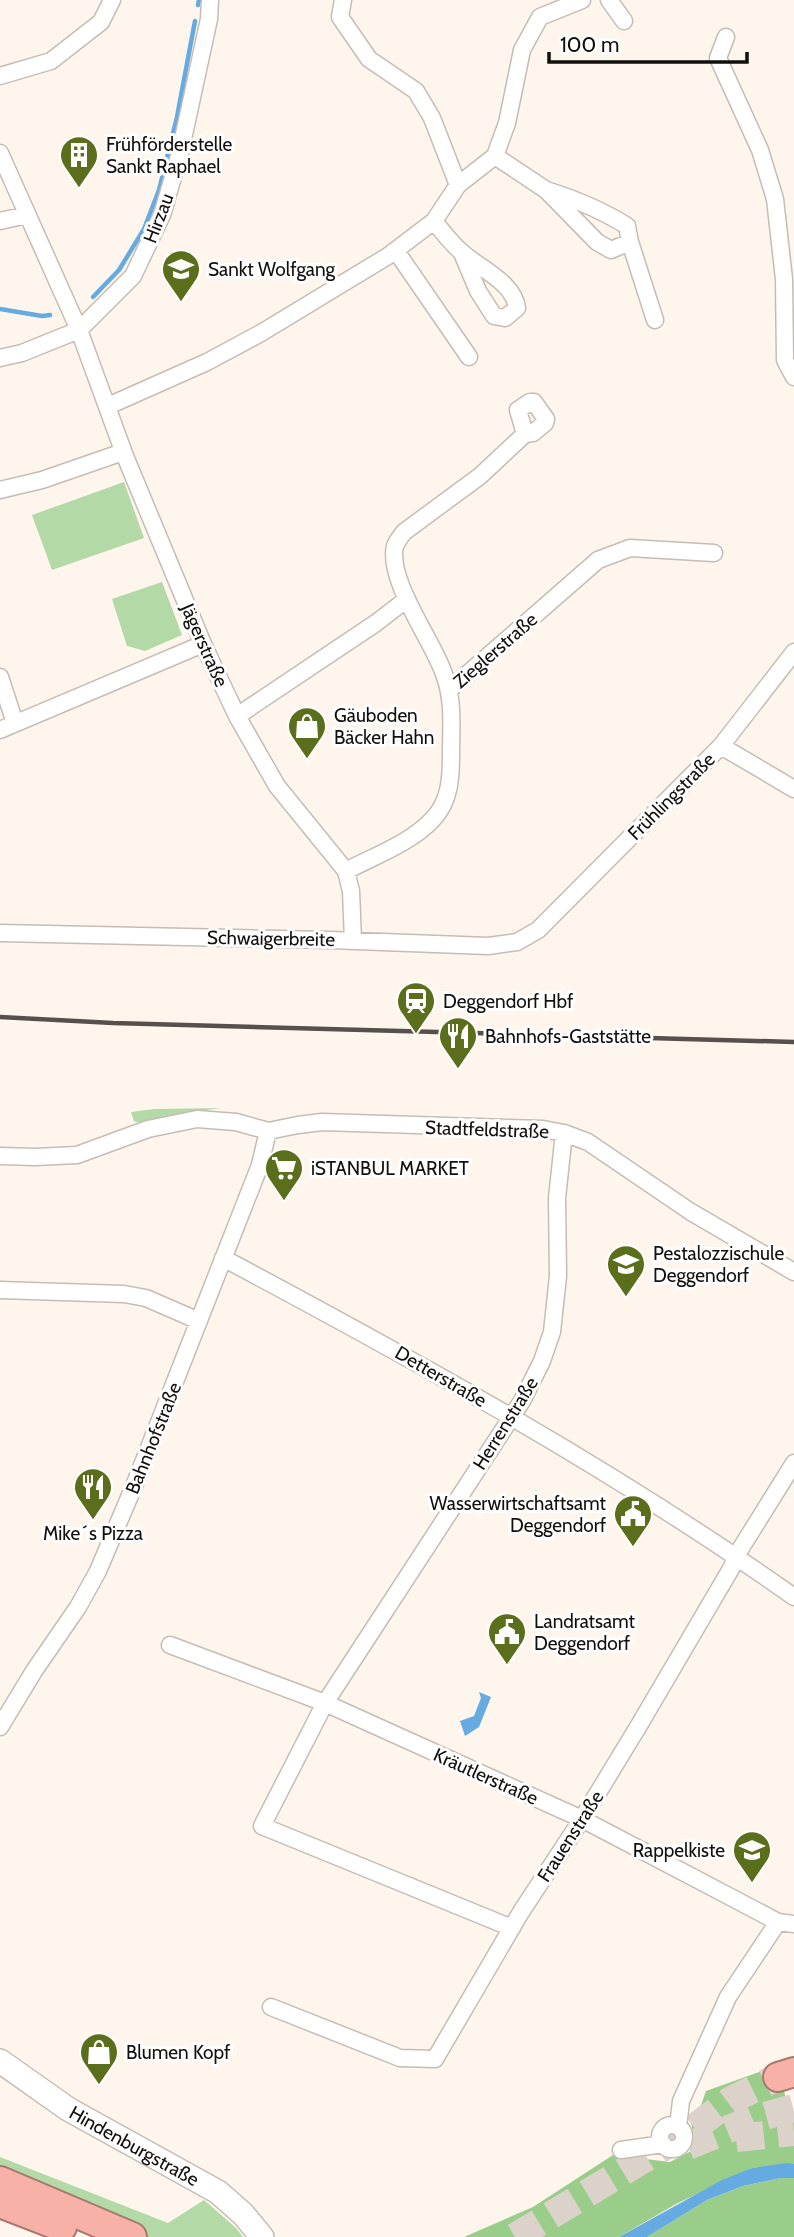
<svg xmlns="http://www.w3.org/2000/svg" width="794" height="2237" viewBox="0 0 794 2237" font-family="Cabin,sans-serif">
<rect width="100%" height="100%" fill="#fef5ec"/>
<!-- green -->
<path fill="#b3d9a7" d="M124,482L144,538L52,570L32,515Z
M162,582L182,635L145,651L127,646L112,599Z
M222,1108L183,1113L142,1124L134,1121L131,1112L154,1109Z
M0,2157L168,2223L204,2200L236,2228L243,2237H140L0,2175Z"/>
<!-- forest -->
<path fill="#9acd89" d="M776,2066L791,2114H794V2164L752,2168L676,2204L619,2237H464L533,2207L613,2155L670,2162L693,2150L691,2113L699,2111L706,2091Z
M781,2178H794V2237H647L707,2200L743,2186Z"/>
<!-- water -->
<path fill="#65abe2" d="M479,1692L491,1697L479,1727L465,1736L460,1721L474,1716L481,1698Z
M787,2163L794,2164V2178H781L743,2186L707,2200L647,2237H619L722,2180L752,2168Z"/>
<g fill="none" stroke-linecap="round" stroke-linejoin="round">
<!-- stream -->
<path stroke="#65abe2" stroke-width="4.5" d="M198,5L199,0
M93,297L119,270L144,229L159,190L177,117L195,21
M0,309L42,316L50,315"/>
<!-- highway-tunnel -->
<path stroke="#dbd2ca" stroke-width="28" stroke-dasharray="28 14" stroke-linecap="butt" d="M736,2138L794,2132
M688,2146L753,2119L794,2108
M515,2237L690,2131L731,2100L778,2077"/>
<defs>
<path id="street" d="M343,0L340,17L369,59L416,91L432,118L458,185
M609,0L624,21
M726,37L718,58L760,150L775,199L784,279L785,360L794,377
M0,76L51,61L101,22L112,0
M0,153L79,330L125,456L203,644L237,716L277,786L346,871L351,891L353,940
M495,156L546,190L597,242L611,250L630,242L627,226C600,209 575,199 546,190
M0,221L27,215
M434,221C443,232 452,245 464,254C481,269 514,283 517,308L505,318L494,316L478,291L462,253
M630,242L655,320
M396,251L469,357
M0,358L22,353L79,330L133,276L162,215L180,153L209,19L210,0
M108,406L207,362L261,333L388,256L434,221L458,185L495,156L507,123L522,50L540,17L582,0
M0,490L42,480L123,452
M0,677L15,723
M449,690L598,560L630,548L714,553
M237,716L376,623L407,599
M0,730L203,644
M721,746L794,789
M346,871C374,856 411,843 433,819C450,801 451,778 451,754C451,728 454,700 444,674C432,639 387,581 395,546C397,541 401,536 404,532L480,476L525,434L533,433L545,423L546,419L534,402H530L518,410L525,434
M0,933L330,940L488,946L517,942L538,930L721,746L794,652
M0,1156L35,1157L77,1155L148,1129L197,1119L236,1122L268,1131L298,1125L322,1122L543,1129L564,1133L588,1142L691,1212L794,1272
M223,1258C418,1362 613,1469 794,1597
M0,1290L124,1294L146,1298L199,1321
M170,1645L325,1703L582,1819L778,1922L794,1924
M0,1727L34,1671L78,1607L98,1571L134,1486L260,1165L268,1131
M512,1928L262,1826L325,1703L522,1401L542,1361L552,1332L558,1276L557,1198L564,1133
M271,2007L400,2058L435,2059L521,1912L582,1819L638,1727L732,1567L736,1556L794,1463
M660 2137a12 12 0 1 1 24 0a12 12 0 1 1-24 0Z
M678,2127L681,2101L728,1997L778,1922
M621,2150L663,2144"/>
<g id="secondary">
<path id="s1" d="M0,2061L68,2109L218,2192L243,2214L262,2237"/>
</g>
<path id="highway" d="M778,2077L794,2072
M0,2181L132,2237
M0,2203L62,2227"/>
</defs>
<!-- street casing -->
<use href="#street" stroke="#c5bdb5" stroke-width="19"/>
<!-- secondary casing -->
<use href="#secondary" stroke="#c5bdb5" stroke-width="26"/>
<!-- highway casing -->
<use href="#highway" stroke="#a77870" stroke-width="32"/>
<!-- street -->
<use href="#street" stroke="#fff" stroke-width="16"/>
<!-- secondary -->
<use href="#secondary" stroke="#fff" stroke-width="23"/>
<!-- highway -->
<use href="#highway" stroke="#f7b1a6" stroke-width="28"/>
<!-- rail -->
<path stroke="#55504c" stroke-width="4.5" d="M0,1017L113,1023L794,1042"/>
</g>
<!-- icons -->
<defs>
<symbol id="building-pin" viewBox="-11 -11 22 30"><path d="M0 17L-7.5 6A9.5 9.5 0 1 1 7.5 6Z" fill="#5b6e1b" stroke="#fff"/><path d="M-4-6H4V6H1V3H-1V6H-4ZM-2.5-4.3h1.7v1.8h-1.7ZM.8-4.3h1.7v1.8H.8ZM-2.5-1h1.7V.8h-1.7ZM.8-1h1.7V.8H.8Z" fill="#fff"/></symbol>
<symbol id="school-pin" viewBox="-11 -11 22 30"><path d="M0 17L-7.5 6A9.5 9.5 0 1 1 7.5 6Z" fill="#5b6e1b" stroke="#fff"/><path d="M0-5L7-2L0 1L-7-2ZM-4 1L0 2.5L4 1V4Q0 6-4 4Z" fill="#fff"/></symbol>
<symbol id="shop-pin" viewBox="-11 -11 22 30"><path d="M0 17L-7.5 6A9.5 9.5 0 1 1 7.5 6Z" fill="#5b6e1b" stroke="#fff"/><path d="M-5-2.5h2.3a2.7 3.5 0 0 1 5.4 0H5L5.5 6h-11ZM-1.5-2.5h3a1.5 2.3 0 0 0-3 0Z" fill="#fff"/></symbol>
<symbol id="station-pin" viewBox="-11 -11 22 30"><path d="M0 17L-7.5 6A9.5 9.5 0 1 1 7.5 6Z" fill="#5b6e1b" stroke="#fff"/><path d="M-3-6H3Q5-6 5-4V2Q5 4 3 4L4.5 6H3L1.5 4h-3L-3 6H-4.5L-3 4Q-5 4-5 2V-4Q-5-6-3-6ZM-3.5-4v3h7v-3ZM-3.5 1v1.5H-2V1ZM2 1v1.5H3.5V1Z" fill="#fff"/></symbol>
<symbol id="restaurant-pin" viewBox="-11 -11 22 30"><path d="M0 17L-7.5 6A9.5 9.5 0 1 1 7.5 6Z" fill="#5b6e1b" stroke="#fff"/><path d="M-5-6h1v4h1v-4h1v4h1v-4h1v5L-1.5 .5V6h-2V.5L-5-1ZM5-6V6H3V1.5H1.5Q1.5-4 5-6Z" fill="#fff"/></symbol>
<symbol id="supermarket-pin" viewBox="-11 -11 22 30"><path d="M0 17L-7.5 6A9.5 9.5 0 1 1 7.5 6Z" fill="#5b6e1b" stroke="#fff"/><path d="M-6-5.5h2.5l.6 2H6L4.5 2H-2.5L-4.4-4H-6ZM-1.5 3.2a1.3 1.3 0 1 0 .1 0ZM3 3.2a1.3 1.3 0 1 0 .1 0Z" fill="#fff"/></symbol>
<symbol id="civic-pin" viewBox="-11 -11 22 30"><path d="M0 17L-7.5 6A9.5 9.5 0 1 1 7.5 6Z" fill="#5b6e1b" stroke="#fff"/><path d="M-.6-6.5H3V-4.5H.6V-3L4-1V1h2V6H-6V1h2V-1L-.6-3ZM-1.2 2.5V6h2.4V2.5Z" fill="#fff"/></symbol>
</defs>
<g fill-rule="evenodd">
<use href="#building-pin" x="57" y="133" width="44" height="60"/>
<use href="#school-pin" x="159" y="247" width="44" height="60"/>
<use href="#shop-pin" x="285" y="704" width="44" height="60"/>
<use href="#station-pin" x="394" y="979" width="44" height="60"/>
<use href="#restaurant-pin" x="436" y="1014" width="44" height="60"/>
<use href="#supermarket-pin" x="262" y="1146" width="44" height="60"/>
<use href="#school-pin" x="604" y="1242" width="44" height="60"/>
<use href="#restaurant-pin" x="71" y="1465" width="44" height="60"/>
<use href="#civic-pin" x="611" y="1492" width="44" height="60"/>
<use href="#civic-pin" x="485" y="1610" width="44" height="60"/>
<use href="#school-pin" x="730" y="1828" width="44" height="60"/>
<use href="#shop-pin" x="77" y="2030" width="44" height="60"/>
</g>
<g text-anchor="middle" stroke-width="6" stroke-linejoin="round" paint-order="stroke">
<!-- poi labels -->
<g font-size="19" fill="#120f0c" stroke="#fff" text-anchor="start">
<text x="106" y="151">Frühförderstelle<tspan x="106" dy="22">Sankt Raphael</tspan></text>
<text x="208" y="276">Sankt Wolfgang</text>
<text x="334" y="722">Gäuboden<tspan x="334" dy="22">Bäcker Hahn</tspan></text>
<text x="443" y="1008">Deggendorf Hbf</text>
<text x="485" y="1043">Bahnhofs-Gaststätte</text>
<text x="311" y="1175">iSTANBUL MARKET</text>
<text x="653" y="1260">Pestalozzischule<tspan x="653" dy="22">Deggendorf</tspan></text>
<text x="606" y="1510" text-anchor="end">Wasserwirtschaftsamt<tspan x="606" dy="22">Deggendorf</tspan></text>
<text x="93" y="1540" text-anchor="middle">Mike´s Pizza</text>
<text x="534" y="1628">Landratsamt<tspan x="534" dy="22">Deggendorf</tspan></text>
<text x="725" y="1857" text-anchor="end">Rappelkiste</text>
<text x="126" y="2059">Blumen Kopf</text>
</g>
<!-- street labels -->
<g font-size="19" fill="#120f0c" stroke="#fff">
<text transform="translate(158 218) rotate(-69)" y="7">Hirzau</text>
<text transform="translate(205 645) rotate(66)" y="7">Jägerstraße</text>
<text transform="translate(495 650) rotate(-41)" y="7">Zieglerstraße</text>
<text transform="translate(671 796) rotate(-45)" y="7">Frühlingstraße</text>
<text transform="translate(271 938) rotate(1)" y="7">Schwaigerbreite</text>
<text transform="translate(487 1129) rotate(2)" y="7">Stadtfeldstraße</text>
<text transform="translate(441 1376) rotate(30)" y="7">Detterstraße</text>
<text transform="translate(505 1423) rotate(-58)" y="7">Herrenstraße</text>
<text transform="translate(153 1438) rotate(-68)" y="7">Bahnhofstraße</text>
<text transform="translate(486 1776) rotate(24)" y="7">Kräutlerstraße</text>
<text transform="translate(570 1836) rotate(-57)" y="7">Frauenstraße</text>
<text dy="7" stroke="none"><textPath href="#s1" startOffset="159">Hindenburgstraße</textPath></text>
</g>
</g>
<!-- scale -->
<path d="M549 52v10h198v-10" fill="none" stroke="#120f0c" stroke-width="3.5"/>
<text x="560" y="52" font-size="21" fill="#120f0c" stroke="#ffffff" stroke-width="5" paint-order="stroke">100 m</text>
</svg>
